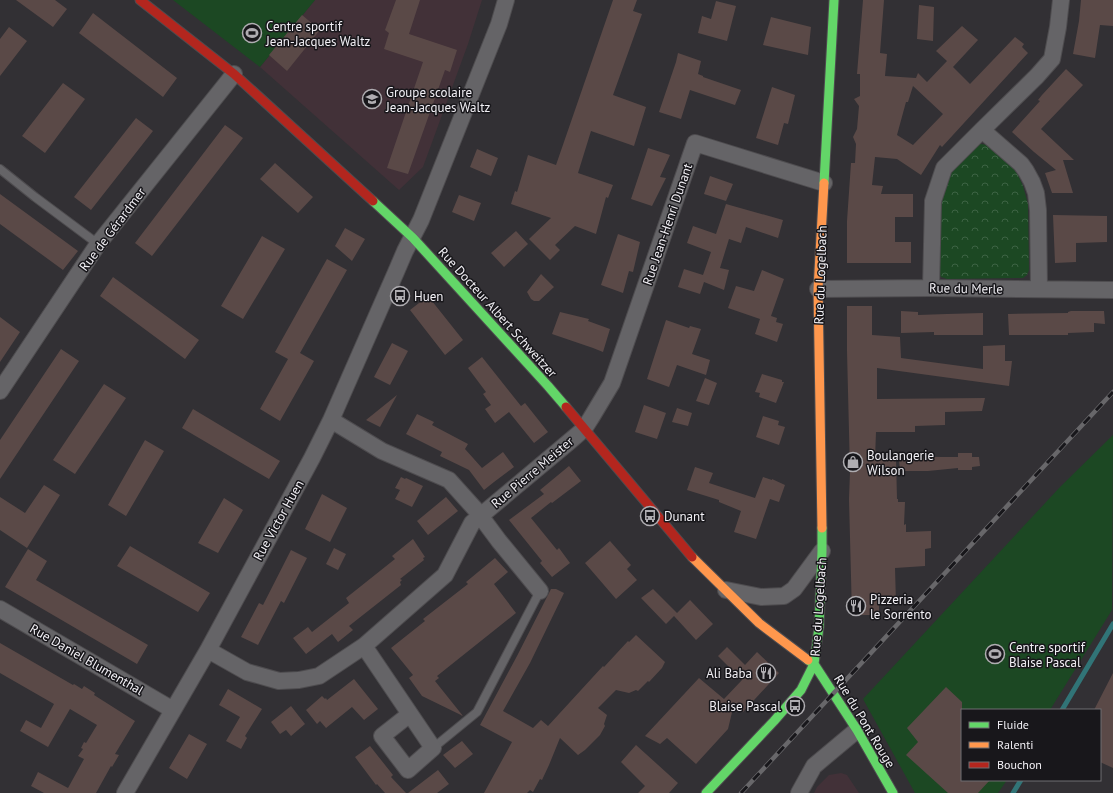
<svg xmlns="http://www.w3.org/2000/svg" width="1113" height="793" viewBox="0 0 1113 793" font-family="'PT Sans',sans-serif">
<defs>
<pattern id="park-crowns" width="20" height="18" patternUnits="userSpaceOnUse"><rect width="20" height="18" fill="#1c4823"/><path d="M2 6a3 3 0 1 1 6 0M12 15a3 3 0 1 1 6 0" fill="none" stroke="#3d6344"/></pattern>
</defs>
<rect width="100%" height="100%" fill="#323034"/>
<!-- education -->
<path fill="#423138" d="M315,0H482L468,44L423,167L399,190L260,67Z
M841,773L847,775L859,793H814L817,787L829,775Z"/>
<!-- park -->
<path fill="url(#park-crowns)" d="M980,144L989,145L998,151L1017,173L1023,186L1028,204L1029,270L1027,275L1023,278L947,279L941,277L937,270L940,206L945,184L952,171L971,151Z"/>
<!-- garden -->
<path fill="#1c4823" d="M173,0H315L260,67Z
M1113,435L1112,610L1050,710H962V780H1007L998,793H915L863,699L1060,487Z"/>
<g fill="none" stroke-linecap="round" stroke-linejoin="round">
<!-- stream -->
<path stroke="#317477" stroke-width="5" d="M1062,710L1113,624
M1013,793L1021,780"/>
</g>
<!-- building -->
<path fill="#5a4947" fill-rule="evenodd" d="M16,0H55L67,9L53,27Z
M396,0H420L409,34L457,50L450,72L445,70L408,174L387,168L423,62L384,49L389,33L385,30Z
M613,0H637L633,11L642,14L613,95L646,107L634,146L591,131L578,173L613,185L608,198L606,197L596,234L575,226L555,245L560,250L550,260L529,239L551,218L511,204L515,191L517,192L528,155L556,165Z
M863,0H884L880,53L887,54L885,76L916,78L918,73L927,82L947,61L936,51L962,26L978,40L953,67L970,84L1015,37L1024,44L1022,47L1028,53L942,147L940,145L921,175L897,159L875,157L872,185L883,186L881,194H913V217H895V242H911V263H847V221L851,163H855L856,144L853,137L857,129L859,106L854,99L860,96V74H857ZM913,86L943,114L913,145L897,135L906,102H908Z
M1081,0H1113V26L1100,25L1095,58L1073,54L1079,21Z
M716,1L736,6L727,41L698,33L702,16L711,19Z
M919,5L934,7L933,41L917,39Z
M93,13L177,78L163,97L79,33Z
M302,15L320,30L287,71L269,55Z
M771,17L811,27L808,55L763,45Z
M9,27L27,41L0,76V39Z
M678,53L701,61L698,74L703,76V77L741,90L735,105L690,90L681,119L659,112L676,62Z
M1066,69L1083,85L1041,129L1074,160H1063L1073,193H1052L1045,173L1056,170L1034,152L1012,132L1040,101L1038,100L1042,95Z
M63,83L85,99L45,153L22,136Z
M772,87L795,95L788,124L784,123L778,145L756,138Z
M136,118L153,131L91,210L74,197Z
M225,125L243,138L152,256L135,243Z
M648,148L670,155L660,177L666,178L652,206L631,199Z
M477,149L498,158L491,176L470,167Z
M275,163L313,197L298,213L260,179Z
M710,176L733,184L726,201L704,194Z
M0,194L78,251L63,270L0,224Z
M459,195L481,203L474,221L452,212Z
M726,204L783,220L778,238L746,227L741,243L729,239L720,268L729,270L724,290L704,282L700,294L678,287L684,269L703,275L711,252L687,243L693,226L716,234Z
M1053,215L1107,216V242L1076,243V262L1055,263Z
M345,228L365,239L352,261L335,246Z
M516,231L528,244L504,267L491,253Z
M618,234L640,242L633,272L629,271L623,293L601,285Z
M262,236L285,249L243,319L221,306Z
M327,259L347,270L300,353L314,361L280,421L260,409L288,359L275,352Z
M762,270L784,279L771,316L777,318L776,322L783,324L777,342L755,334L760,319L728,308L736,286L754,291Z
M541,274L554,287L539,301H534L531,299L527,292Z
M113,277L199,340L185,359L100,296Z
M428,296L463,340L445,355L410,310Z
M847,306H872V335L900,337L901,358L983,369V346L1005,345V361H1012L1009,386L877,368V399L985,398L982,411L945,412V425L915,426V432H876L875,459H896L897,499H898V502H905L904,525L906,524V532L931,531V548L925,549V566L895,568L896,603L879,597V611H876V614H873V615H852L849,499L850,472L847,351Z
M901,311L918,312V315L947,314L983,313V335H934V332L901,333Z
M1071,311H1104L1105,324L1094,323V332L1068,333V335H1009L1008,314L1068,313V312Z
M560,312L589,319L588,321L610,329L603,352L593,348L552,334Z
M0,317L20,332L0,362Z
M666,320L689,328L690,326L701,329L692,354L710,360L706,375L677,365L669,387L647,379Z
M392,343L408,351L390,385L374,377Z
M61,349L79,361L0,479V440Z
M482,357L521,406L525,403L548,432L534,443L509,412L495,423L485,409L491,405L483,394L486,392L468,368Z
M762,374L782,380V382H784L776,403L759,397L760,393L755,392Z
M705,378L717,383L709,405L696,401Z
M104,384L126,398L75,474L53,460Z
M397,395L380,427L366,420Z
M644,405L666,413L657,439L635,432Z
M677,408L692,413L688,426L672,422Z
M193,409L280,461L269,479L182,428Z
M417,414L434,422L432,425L468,444L465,449L482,468L503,452L514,467L494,482L495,483L494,482L484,490L469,470L440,456L442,452L406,434Z
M763,416L779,421L778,425L785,427L779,445L756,437Z
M145,440L164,451L126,516L108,505Z
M958,453H972V457H979L980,466L972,467V470H958V468L928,471H900L899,460L930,458L931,457H958Z
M569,466L581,481L552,503L551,502L531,518L557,550L559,548L570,563L552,577L540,563L542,561L509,520L544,494L540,490Z
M695,467L713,473L709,483L755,498L763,477L772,480V479L785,485L779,502L770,499L756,539L734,532L741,511L719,502V500L687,490Z
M401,477L405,479L406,478L423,486L412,507L395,499L400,490L395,488Z
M44,485L60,495L27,548L0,530V497L25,513Z
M322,494L347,508L330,542L305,529Z
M446,497L458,511L428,535L417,521Z
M224,498L243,510L218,553L198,543Z
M413,539L425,557L423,558L424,560L400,579L402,580L400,582L401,585L349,626L353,630L338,642L332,634L306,654L293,638L308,627L312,632L349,603L346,598L395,559L392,556Z
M610,541L631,565L627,569L637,580L616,599L585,563Z
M130,546L210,593L198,612L117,566Z
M334,548L346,554L338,570L326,564Z
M28,549L47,561L36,580L148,645L137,664L5,587Z
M291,550L307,558L284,603L281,601L258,645L241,637L259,603L263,605Z
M495,558L508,572L494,584L516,613L437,676L439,678L435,681L463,716L422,696L409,678L413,675L391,648L425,621L423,619L468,584L466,582Z
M551,589H556L564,593L530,663L503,711L533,728L541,720L548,726L603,666L604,667L628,641L629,642L636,635L665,662L662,668L649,682L648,681L638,691L636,690L629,693L616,690L598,708L607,715L604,724L605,726L600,735L585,750L578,755L560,738L549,765L542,780L540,779L533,792L530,790L527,793H484L512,742L480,725L517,656Z
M653,589L677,613L690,600L713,624L696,640L674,616L666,624L641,598Z
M0,643L73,685L74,684L82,689L84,686L95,693L94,695L135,721L115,754L119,755L112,767L111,766L96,793H44L31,786L38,772L68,788L84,759L78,756L83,749L81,748L84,742L86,743L97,725L70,709L48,747L20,731L26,720L41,728L54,704L0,673Z
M727,647L745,665L757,652L779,673L743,712L734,704L728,729L696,764L667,738L660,744L645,736L699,678L724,699L742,680L718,656Z
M1113,673V768L1100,762V710H1094Z
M354,679L378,709L364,720L352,707L326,728L320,721L317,724L306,710L322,696L325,699L326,698L327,700Z
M946,687L962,702V780H990L978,793H948L906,755L918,742L907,728Z
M228,689L262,709L245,736L247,738L241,749L226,741L240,717L219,705Z
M291,706L305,724L291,736L286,730L280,734L271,722Z
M189,734L207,744L187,779L169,768Z
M462,741L473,754L455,768L443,755Z
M636,745L678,783L669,793H638L645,786L621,762Z
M370,746L393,775L391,777L406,793H385L377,784L376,785L355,757Z
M438,770L449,784L437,793H408Z"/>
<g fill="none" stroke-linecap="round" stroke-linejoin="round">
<defs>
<path id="lane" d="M0,169L35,197L98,244
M433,748L477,712L540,591"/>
<path id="street" d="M982,130L1021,164L1026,171L1032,182L1036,193L1038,210L1039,289
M931,288L933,201L944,168L982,130L1037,76L1052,59L1058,27L1061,0
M818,289L931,288L1113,290
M0,391L98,244L234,74
M331,420L382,451L449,480L476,510L499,541L540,591
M726,590L761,597L784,596L794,589L822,551
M0,609L173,710
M364,646L410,714
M208,650L247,672L279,681L299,680L319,676L364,646L445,575L472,523L570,441L584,429L591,418L612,383L695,143L824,183
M410,714L433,748L408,770L382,736Z
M125,793L208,650L312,458L331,420L396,272L405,251L421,220L499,24L506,0
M799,793L814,766L857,730"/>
<path id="fast" d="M824,183L834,0
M373,201L413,238L548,386L566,407
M808,660L814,664L857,730L893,793
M706,793L774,721L801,690L814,664L819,627L822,551V528"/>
<path id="slow" d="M822,528L818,289L824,183
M692,557L759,623L808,660"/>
<path id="jam" d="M140,0L234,74L373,201
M566,407L692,557"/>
</defs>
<!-- lane casing -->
<use href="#lane" stroke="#4e4c4f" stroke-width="10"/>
<!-- street casing -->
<use href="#street" stroke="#4e4c4f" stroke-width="18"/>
<!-- fast casing -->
<use href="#fast" stroke="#4e4c4f" stroke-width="11"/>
<!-- slow casing -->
<use href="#slow" stroke="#4e4c4f" stroke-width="11"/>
<!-- jam casing -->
<use href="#jam" stroke="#4e4c4f" stroke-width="11"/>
<!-- lane -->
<use href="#lane" stroke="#656467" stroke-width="8"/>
<!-- street -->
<use href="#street" stroke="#656467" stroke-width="16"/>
<!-- fast -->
<use href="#fast" stroke="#63d668" stroke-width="9"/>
<!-- slow -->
<use href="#slow" stroke="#ff974d" stroke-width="9"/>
<!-- jam -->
<use href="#jam" stroke="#b3261e" stroke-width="9"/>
<defs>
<path id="rail" d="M741,793L1113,392"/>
</defs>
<!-- rail casing -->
<use href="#rail" stroke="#68676a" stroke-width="4.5"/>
<!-- rail -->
<use href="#rail" stroke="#18171b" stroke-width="3" stroke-dasharray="9" stroke-linecap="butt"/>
</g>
<!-- icons -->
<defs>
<symbol id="stadium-ring" viewBox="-11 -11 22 22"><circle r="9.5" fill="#18171b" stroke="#afadb1" stroke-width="1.5"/><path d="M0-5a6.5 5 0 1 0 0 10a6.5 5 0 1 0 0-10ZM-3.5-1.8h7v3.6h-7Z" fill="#afadb1"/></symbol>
<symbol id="school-ring" viewBox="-11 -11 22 22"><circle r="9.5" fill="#18171b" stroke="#afadb1" stroke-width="1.5"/><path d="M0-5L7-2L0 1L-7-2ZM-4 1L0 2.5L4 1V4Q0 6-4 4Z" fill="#afadb1"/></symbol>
<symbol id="bus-ring" viewBox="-11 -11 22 22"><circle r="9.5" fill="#18171b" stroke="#afadb1" stroke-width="1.5"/><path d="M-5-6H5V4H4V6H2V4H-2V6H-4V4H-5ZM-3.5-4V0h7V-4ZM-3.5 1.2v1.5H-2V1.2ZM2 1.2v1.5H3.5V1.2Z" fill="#afadb1"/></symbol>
<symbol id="shop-ring" viewBox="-11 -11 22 22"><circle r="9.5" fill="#18171b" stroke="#afadb1" stroke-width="1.5"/><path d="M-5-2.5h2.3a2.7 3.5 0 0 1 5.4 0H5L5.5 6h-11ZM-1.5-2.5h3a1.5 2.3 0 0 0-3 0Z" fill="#afadb1"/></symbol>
<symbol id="restaurant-ring" viewBox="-11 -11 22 22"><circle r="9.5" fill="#18171b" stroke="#afadb1" stroke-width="1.5"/><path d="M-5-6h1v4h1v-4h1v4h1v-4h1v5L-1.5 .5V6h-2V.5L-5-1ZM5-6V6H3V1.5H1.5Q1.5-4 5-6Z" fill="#afadb1"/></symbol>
</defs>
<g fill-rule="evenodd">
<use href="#stadium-ring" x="241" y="22" width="22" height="22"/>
<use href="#school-ring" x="361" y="88" width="22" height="22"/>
<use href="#bus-ring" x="389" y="285" width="22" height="22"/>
<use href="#shop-ring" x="842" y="451" width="22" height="22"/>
<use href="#bus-ring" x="639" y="505" width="22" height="22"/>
<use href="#restaurant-ring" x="845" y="595" width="22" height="22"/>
<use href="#stadium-ring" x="984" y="643" width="22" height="22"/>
<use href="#restaurant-ring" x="755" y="662" width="22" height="22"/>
<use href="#bus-ring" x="784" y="695" width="22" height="22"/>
</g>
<g text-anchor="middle" stroke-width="3" stroke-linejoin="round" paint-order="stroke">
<!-- poi labels -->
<g font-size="13" fill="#f2f0f5" stroke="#18171b" text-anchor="start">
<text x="266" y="31">Centre sportif<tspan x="266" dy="15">Jean-Jacques Waltz</tspan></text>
<text x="386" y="97">Groupe scolaire<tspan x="386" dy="15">Jean-Jacques Waltz</tspan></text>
<text x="414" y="301">Huen</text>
<text x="867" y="460">Boulangerie<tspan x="867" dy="15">Wilson</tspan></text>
<text x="664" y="521">Dunant</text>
<text x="870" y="604">Pizzeria<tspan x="870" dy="15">le Sorrento</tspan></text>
<text x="1009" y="652">Centre sportif<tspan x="1009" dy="15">Blaise Pascal</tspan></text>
<text x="752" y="678" text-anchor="end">Ali Baba</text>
<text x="781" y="711" text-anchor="end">Blaise Pascal</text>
</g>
<!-- street labels -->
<g font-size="13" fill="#f2f0f5" stroke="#18171b">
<text transform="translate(667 224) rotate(-71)" y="5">Rue Jean-Henri Dunant</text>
<text transform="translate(112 229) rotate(-53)" y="5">Rue de Gérardmer</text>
<text transform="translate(820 275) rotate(-88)" y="5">Rue du Logelbach</text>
<text transform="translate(966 288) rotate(1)" y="5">Rue du Merle</text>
<text transform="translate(498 312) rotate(48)" y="5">Rue Docteur Albert Schweitzer</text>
<text transform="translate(532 472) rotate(-40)" y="5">Rue Pierre Meister</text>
<text transform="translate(278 520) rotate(-61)" y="5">Rue Victor Huen</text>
<text transform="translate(818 607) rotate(-86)" y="5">Rue du Logelbach</text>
<text transform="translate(87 659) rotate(30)" y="5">Rue Daniel Blumenthal</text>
<text transform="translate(865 721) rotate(59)" y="5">Rue du Pont Rouge</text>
</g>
</g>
<!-- legend -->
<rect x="961" y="709" width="140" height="72" fill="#18171b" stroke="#6f6e72"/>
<rect x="969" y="722" width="20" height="6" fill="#63d668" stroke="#6f6e72"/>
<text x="997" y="729" font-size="12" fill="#f2f0f5">Fluide</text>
<rect x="969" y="742" width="20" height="6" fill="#ff974d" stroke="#6f6e72"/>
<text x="997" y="749" font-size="12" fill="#f2f0f5">Ralenti</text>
<rect x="969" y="762" width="20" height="6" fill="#b3261e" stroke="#6f6e72"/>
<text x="997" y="769" font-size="12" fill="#f2f0f5">Bouchon</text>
</svg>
